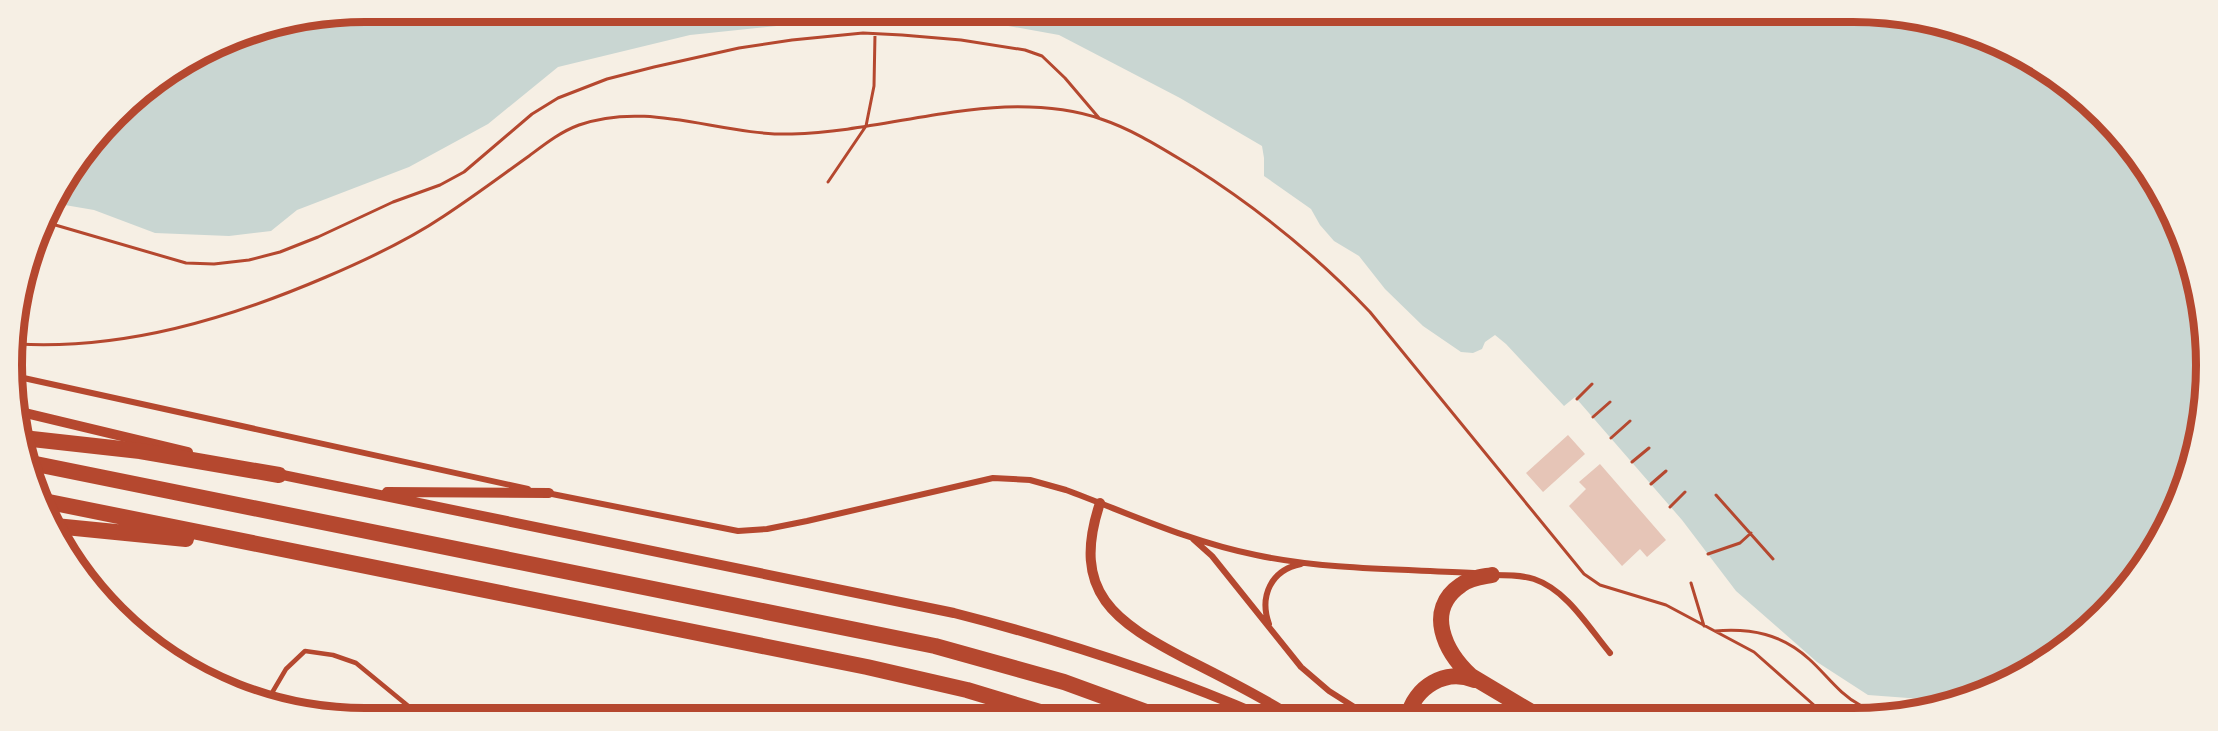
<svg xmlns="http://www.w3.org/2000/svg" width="2218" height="731" viewBox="0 0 2218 731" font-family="Raleway,sans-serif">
<rect width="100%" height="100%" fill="#f6efe4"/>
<!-- water -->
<path fill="#c9d6d2" d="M366,12H1853L1944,24L2067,85L2158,188L2203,319L2194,457L2158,543L2086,631L2009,683L1941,703L1922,699L1868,695L1817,662L1736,591L1682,520L1575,397L1564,406L1506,344L1495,335L1485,342L1482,349L1473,353L1461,352L1423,326L1385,289L1359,256L1334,241L1320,225L1311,209L1264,176V158L1262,146L1180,98L1059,35L958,17L835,20L690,35L558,67L488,124L409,167L297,210L271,231L229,236L155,233L94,210L53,203L132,100L231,39Z"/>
<!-- building -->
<path fill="#e6c5b7" d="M1568,435L1585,454L1543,492L1526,473Z
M1600,464L1666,540L1647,557L1640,549L1622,566L1569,506L1586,489L1579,482Z"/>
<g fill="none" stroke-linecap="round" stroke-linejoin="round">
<!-- path -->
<path stroke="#b5482f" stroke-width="3" d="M828,182L866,126L874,86L875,34
M45,222L186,263L214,264L249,260L280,252L318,237L393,202L440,185L464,172L532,114L558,98L607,79L654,67L739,48L792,40L863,33L902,35L961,40L1025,50L1042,56L1065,78L1099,118
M17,344C124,350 228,319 326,277C366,260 407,241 444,216C473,197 501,176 529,156C545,144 560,132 579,125C650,100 720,136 792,134C864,132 934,110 1005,107C1036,106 1072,109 1101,119C1134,130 1163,149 1193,167C1259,209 1316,255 1370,312L1584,574L1600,585L1666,605L1754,652L1815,706L1830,716
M1577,399L1592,384
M1593,417L1610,402
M1611,438L1630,421
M1632,462L1649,448
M1651,484L1666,471
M1716,495L1773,559
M1670,507L1685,492
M1708,554L1740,543L1751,533
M1691,583L1704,626
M1715,631C1751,628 1782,634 1809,659C1826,674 1839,694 1860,705C1869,710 1881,713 1890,716
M1859,716L1860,705"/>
<!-- service -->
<path stroke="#b5482f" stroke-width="4.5" d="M266,703L286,669L305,651L333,655L356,663L424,719"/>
<!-- minor -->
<path stroke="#b5482f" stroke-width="6" d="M19,377L528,489
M547,493L738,531L767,529L807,521L993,478L1030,480L1066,490C1128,513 1190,542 1256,555C1327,570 1401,569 1474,573
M1193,539L1212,556L1301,667L1329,691L1370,717
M1493,575C1507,575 1521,575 1534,579C1567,590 1589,628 1610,653
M1269,624C1259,596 1271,570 1301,564"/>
<!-- tertiary -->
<path stroke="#b5482f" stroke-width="10" d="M21,412L188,452
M273,473L954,613C1060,640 1163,673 1264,717
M387,492L549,493
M1100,503C1070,593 1115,622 1188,660C1224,678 1260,696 1293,717"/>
<!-- motorway -->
<path stroke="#b5482f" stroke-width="16" d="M23,438L140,451L279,475
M26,462L935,646L1064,682L1160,717
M44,501L867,667L967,690L1060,718
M55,526L186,539
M1492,575C1482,577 1470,578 1461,585C1424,610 1445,652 1471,676L1540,717
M1408,717C1414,687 1446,668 1474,680"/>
</g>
<!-- crop -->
<path d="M0 0H2218V731H0ZM365 22H1853A343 343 0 0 1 2196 365V365A343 343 0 0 1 1853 708H365A343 343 0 0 1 22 365V365A343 343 0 0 1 365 22Z" fill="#f6efe4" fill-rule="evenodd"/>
<path fill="none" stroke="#b5482f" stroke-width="8" d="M365 22H1853A343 343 0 0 1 2196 365V365A343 343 0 0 1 1853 708H365A343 343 0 0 1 22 365V365A343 343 0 0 1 365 22Z"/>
</svg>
